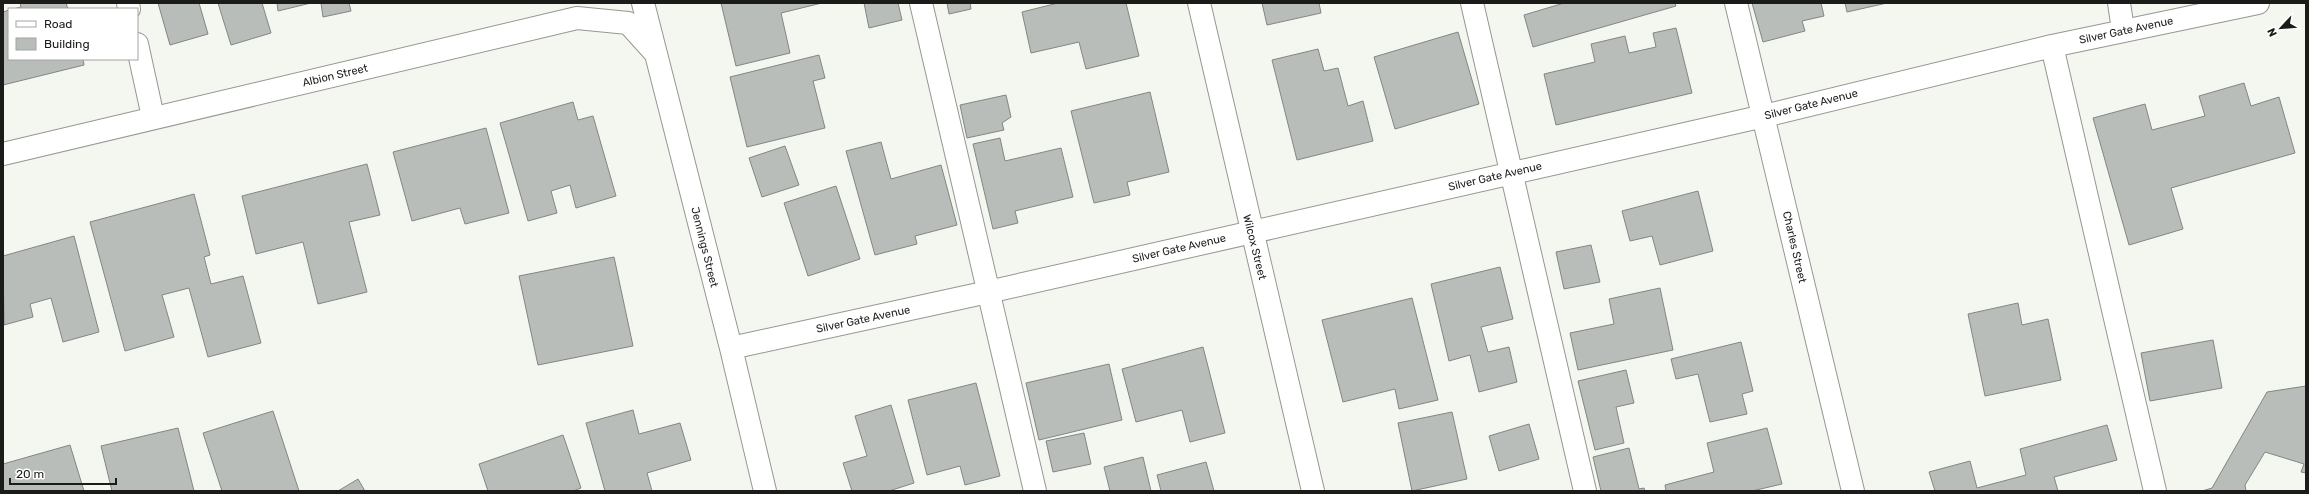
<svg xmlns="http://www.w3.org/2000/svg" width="2309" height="494" viewBox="0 0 2309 494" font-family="Rubik,sans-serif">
<rect width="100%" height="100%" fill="#f4f6f0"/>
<!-- building -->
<path fill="#b8bdb9" stroke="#828783" d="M20,3H66L68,9H13L21,7Z
M158,3H199L208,34L170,45Z
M218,3H262L271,33L231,45Z
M277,3H311L278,11Z
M321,3H349L351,11L323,17Z
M721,3H822L781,13L790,53L736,66Z
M864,3H898L902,20L869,28Z
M947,3H970L971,9L949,14Z
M1058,3H1126L1139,56L1086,69L1079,42L1031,53L1022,12Z
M1262,3H1319L1321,13L1267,25Z
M1564,3H1675L1676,6L1533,47L1524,15Z
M1752,3H1821L1824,16L1802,21L1805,31L1763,42Z
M1845,3H1887L1847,12Z
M9,10V59H83L84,65L3,85V12Z
M1676,28L1692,93L1556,125L1544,74L1595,62L1591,44L1625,36L1629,53L1656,47L1653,33Z
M1458,32L1479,104L1395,129L1374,57Z
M1318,49L1324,71L1338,68L1348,106L1363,101L1373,141L1297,160L1272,60Z
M819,55L825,78L813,81L825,128L747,147L730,77Z
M2244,83L2251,106L2279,97L2295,153L2171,188L2183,229L2129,245L2093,118L2145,104L2152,130L2205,116L2199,96Z
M1150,92L1169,172L1127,182L1130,195L1094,203L1071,111Z
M1006,95L1011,117L1002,123L1004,130L967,138L960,105Z
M573,102L578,120L593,116L616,196L576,208L570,185L551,191L557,213L528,221L500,123Z
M486,128L509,213L465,224L460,208L412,221L393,152Z
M1000,138L1005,161L1061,148L1073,197L1015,211L1018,223L993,229L973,144Z
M881,142L891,179L941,165L957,225L915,236L917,244L875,255L846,151Z
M785,146L799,185L762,197L749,158Z
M367,164L380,215L349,222L367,292L318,304L303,242L256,254L242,196Z
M836,186L860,259L808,276L784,203Z
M1698,191L1713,251L1660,265L1652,236L1630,241L1622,211Z
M194,194L210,255L204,257L211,284L243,276L261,343L208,357L189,288L162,295L174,337L125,351L90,222Z
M74,236L99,332L63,342L51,298L30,304L33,317L4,325L3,256Z
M1591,245L1600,282L1564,289L1556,252Z
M614,257L633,346L538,365L519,276Z
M1500,267L1513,319L1481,327L1488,352L1509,347L1517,382L1479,392L1470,355L1449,361L1431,284Z
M1660,288L1673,350L1578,370L1570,333L1614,324L1609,299Z
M1412,298L1438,400L1399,409L1395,389L1343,402L1322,320Z
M2018,303L2022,325L2048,319L2061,380L1985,396L1968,314Z
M2213,340L2222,388L2150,401L2141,353Z
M1741,342L1753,391L1742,394L1747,414L1710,422L1698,374L1676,379L1671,359Z
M1203,347L1225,433L1190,442L1182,410L1136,422L1122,369Z
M1109,364L1122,420L1039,440L1026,383Z
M1626,370L1634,403L1616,407L1624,443L1595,450L1578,381Z
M976,383L1000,476L965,485L960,466L927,475L908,400Z
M2306,386V473L2301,472L2304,464L2265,452L2245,485L2246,491H2202L2212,488L2267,392Z
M891,405L914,483L889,491H852L843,463L867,456L855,416Z
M633,410L639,434L680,423L691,460L647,473L652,491H605L586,423Z
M273,411L299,491H222L203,433Z
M1452,412L1467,479L1412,491L1398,423Z
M1529,424L1539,459L1499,471L1489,436Z
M2107,425L2117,460L2054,477L2058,491H1935L1929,472L1970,461L1977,488L2026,475L2020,449Z
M178,428L194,491H112L101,446Z
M1767,428L1782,484L1752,491H1666L1665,485L1714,472L1707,443Z
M1084,433L1091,464L1053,472L1046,441Z
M563,435L581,488L573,491H488L479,464Z
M70,445L84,491H3V464Z
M1629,448L1639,489L1644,488L1645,491H1601L1593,457Z
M1143,457L1151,491H1110L1104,467Z
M1206,462L1214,491H1161L1157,475Z
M358,479L365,491H338Z"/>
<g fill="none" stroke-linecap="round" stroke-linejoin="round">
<defs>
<path id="minor" d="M128,3L129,9
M643,3L731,348L765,491
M921,3L1035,491
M1199,3L1313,491
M1472,3L1585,491
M1736,3L1853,491
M2119,3L2123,30
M137,44L153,117
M2052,46L2155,491
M3,154L577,18L628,23L656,54
M731,348L988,292L1764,116L2052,46L2258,3"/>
</defs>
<!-- minor casing -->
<use href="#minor" stroke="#969792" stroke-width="24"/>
<!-- minor -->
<use href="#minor" stroke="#fff" stroke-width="22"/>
</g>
<g text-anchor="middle" stroke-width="4" stroke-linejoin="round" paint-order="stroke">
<!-- street labels -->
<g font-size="11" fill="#1b1b19" stroke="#fff">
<text transform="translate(2126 30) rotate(-12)" y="4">Silver Gate Avenue</text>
<text transform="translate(335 75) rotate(-13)" y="4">Albion Street</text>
<text transform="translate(1811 104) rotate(-14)" y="4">Silver Gate Avenue</text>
<text transform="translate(1495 176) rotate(-13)" y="4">Silver Gate Avenue</text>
<text transform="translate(705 247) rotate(76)" y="4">Jennings Street</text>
<text transform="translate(1255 247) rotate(76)" y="4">Wilcox Street</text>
<text transform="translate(1795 247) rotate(77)" y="4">Charles Street</text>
<text transform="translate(1179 248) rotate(-13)" y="4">Silver Gate Avenue</text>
<text transform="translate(863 319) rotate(-12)" y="4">Silver Gate Avenue</text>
</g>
</g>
<!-- border -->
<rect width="2309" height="494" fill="none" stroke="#1b1b19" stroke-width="8"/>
<!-- legend -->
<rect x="8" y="8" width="130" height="52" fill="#ffffff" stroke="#a4a4a3"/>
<rect x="16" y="21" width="20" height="6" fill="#ffffff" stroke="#a4a4a3"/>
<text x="44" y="28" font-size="12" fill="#1b1b19">Road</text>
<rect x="16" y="38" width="20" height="12" fill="#b8bdb9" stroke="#a4a4a3"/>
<text x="44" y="48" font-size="12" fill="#1b1b19">Building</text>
<!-- north arrow -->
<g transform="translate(2281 28) rotate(244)" stroke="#ffffff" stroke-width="3" paint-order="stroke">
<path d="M0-3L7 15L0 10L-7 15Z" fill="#1b1b19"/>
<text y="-6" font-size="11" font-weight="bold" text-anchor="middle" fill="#1b1b19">N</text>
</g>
<!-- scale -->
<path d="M10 478v6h106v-6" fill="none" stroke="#1b1b19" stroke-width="2"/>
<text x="16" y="478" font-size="12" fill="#1b1b19" stroke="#ffffff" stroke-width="3" paint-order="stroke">20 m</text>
</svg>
